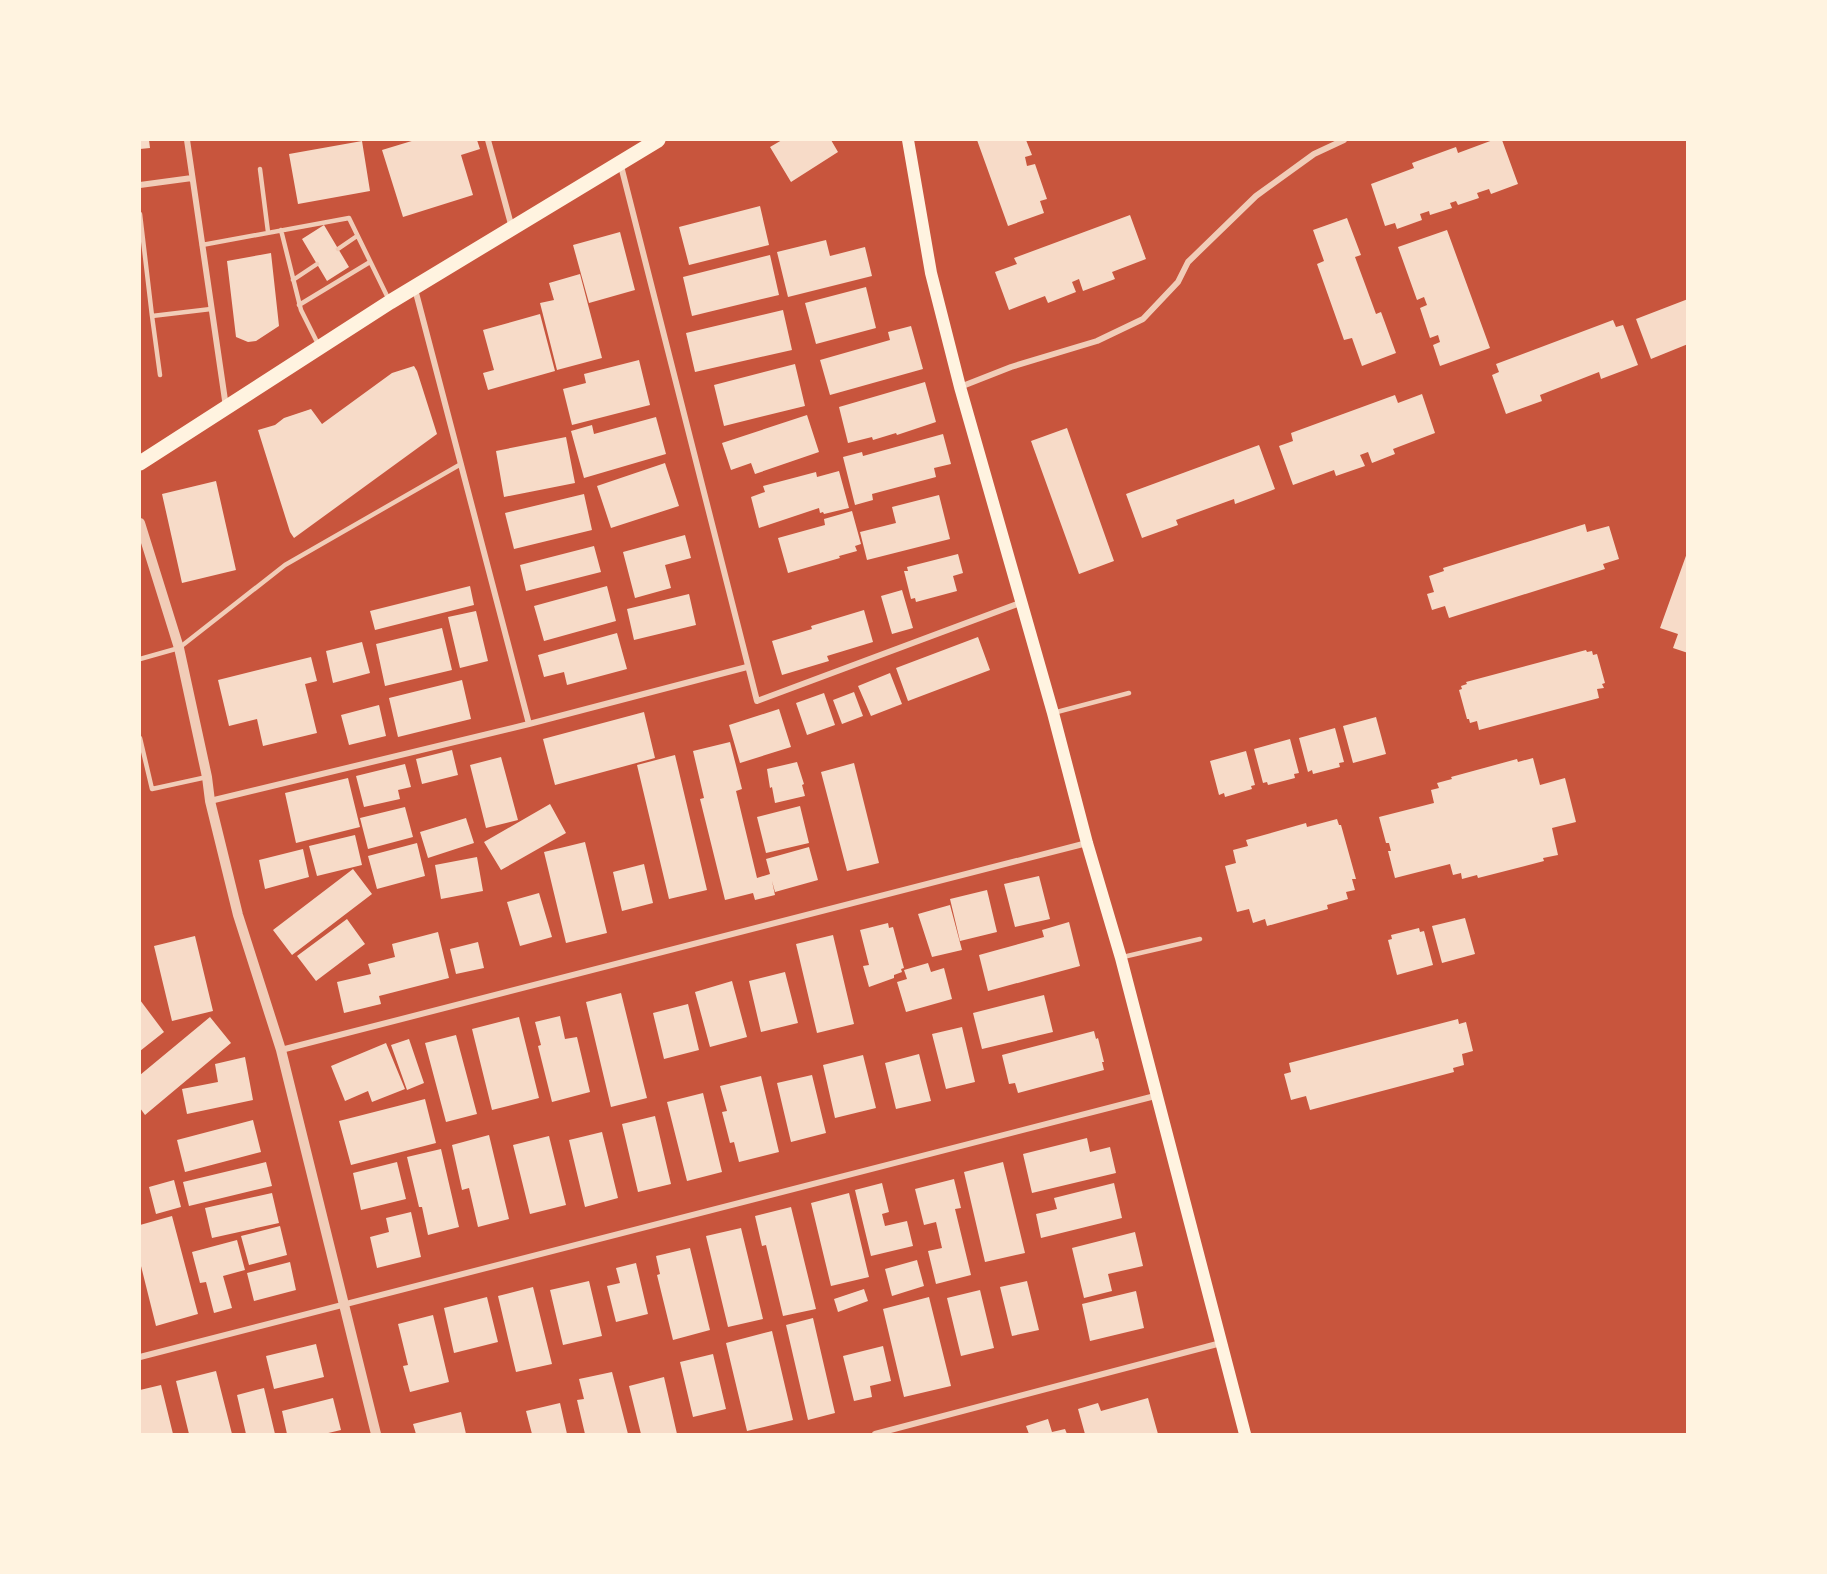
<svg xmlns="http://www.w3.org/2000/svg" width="1827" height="1574" viewBox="0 0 1827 1574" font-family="Overpass,sans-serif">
<rect width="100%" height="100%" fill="#c8553d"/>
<!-- building -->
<path fill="#f7dbc8" d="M140,140H149L150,148L140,149Z
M415,140H477L480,149L461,155L473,195L403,217L382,150Z
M782,140H831L838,152L791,182L770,147Z
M977,140H1026L1032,155L1025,157L1027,166L1035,164L1047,199L1040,201L1044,213L1008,226Z
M1493,140H1502L1518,184L1491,194L1489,189L1477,193L1479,198L1458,205L1456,201L1450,203L1452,208L1430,215L1429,211L1420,214L1422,220L1397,229L1395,223L1385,226L1371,184L1414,168L1412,163L1456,147L1458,153Z
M362,141L370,191L298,204L289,154Z
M760,206L769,245L689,265L679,227Z
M1130,215L1146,259L1112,272L1115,279L1083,291L1079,279L1072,282L1076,292L1048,303L1045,296L1009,310L995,272L1017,264L1014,258Z
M1347,218L1361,255L1355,257L1376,314L1381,312L1396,353L1362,366L1352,338L1344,340L1317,264L1324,261L1313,230Z
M324,225L349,267L327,281L302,239Z
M1447,230L1490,348L1440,366L1433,345L1440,342L1438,335L1430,338L1420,308L1427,305L1424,297L1417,300L1398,247Z
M620,232L635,290L589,303L573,245Z
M826,240L830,256L865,247L872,276L788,297L777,252Z
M271,253L279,326L256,341L248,342L236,337L227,261Z
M770,255L779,295L692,316L683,277Z
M580,274L602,358L557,370L540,303L554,300L549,283Z
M866,287L876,328L816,344L805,303Z
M1688,299V344L1651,359L1636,319Z
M783,310L792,350L695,372L686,333Z
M540,314L555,371L488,390L483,373L494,370L483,330Z
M1613,320L1616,327L1623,325L1638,365L1601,379L1599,372L1540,395L1542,401L1506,414L1492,375L1499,372L1496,364Z
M911,326L923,369L830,395L820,360L890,340L888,332Z
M639,360L650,405L572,425L563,389L586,383L584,374Z
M795,364L805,406L724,426L714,385Z
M414,366L417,371L437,434L294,538L290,532L258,430L275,425L284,418L311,409L322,424L392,373Z
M925,382L936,422L897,435L896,433L873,440L872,437L848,443L839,407Z
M1422,394L1435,433L1393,449L1395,454L1372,463L1368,452L1360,455L1365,466L1336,476L1334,470L1293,485L1279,446L1293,441L1291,433L1395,395L1398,403Z
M807,415L819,452L755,474L751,463L731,470L722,443Z
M656,417L666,454L584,478L571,431L592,425L594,434Z
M1067,428L1114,561L1079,574L1031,441Z
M943,434L951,464L934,468L936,477L872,494L873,500L855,505L843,457L862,452L863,456Z
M566,437L575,483L504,497L496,451Z
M1259,445L1275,489L1235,504L1234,499L1176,520L1178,525L1142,538L1126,494Z
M665,463L679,506L611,528L597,486Z
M839,471L849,508L824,514L823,512L820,513L819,508L759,528L751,497L765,492L763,486L816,472L817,477Z
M216,481L236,570L182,583L162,494Z
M584,494L592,530L514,549L505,513Z
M939,495L950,539L867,560L860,532L896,523L892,507Z
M852,511L861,544L855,546L857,551L839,556L840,558L788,573L778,538L825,525L824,519Z
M1585,524L1587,532L1609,526L1619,559L1603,564L1605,569L1449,618L1445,606L1432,610L1427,594L1434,592L1429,576L1444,571L1443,568Z
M685,535L691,558L665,565L671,588L635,598L623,552Z
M594,546L601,572L526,591L520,565Z
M1687,553H1688V653L1673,648L1678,634L1660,628Z
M958,554L963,573L953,576L957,591L916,602L915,598L911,599L904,571H908L907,567Z
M470,586L474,605L375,630L370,611Z
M607,586L616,621L544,641L534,606Z
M902,590L913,628L892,634L881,596Z
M689,594L696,625L634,640L627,609Z
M864,610L873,642L827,656L829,661L782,675L772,641L812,629L811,626Z
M476,611L488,661L460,668L448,617Z
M442,628L452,670L385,686L376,644Z
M617,633L627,669L567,685L564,672L544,677L538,655Z
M978,637L990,670L908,701L896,668Z
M362,642L370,673L333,683L326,651Z
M1586,650L1587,652L1592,651L1593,655L1597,654L1605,683L1602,684L1604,688L1597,689L1599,698L1479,730L1477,721L1470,723L1469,719H1467L1459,690L1462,689L1461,686L1467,684L1466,682Z
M311,657L317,681L305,684L317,733L263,746L257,719L229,726L218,680Z
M890,673L902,704L871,716L858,686Z
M462,680L471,719L398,737L389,698Z
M854,692L863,716L842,724L833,700Z
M824,693L835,725L807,735L796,703Z
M379,705L386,736L349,745L341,715Z
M779,709L791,747L740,763L729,725Z
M644,712L655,758L555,785L543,739Z
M1376,717L1386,754L1353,763L1343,726Z
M1335,728L1344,762L1339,763L1340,767L1313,774L1312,770L1308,772L1299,738Z
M1290,739L1299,773L1294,774L1295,778L1268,785L1267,782L1263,783L1254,749Z
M730,742L742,789L736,791L757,878L770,874L766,859L809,847L818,880L775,892L772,881L775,895L755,900L753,893L725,900L700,799L704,798L693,751Z
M452,750L458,775L422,784L416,759Z
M1246,751L1255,785L1251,786L1252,789L1225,797L1224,793L1219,795L1210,761Z
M675,755L707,890L669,899L637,765Z
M501,757L518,820L486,828L470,765Z
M1533,758L1540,785L1565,778L1576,822L1552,828L1558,855L1543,858L1544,861L1478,878L1477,875L1462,879L1461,873L1453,875L1450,864L1395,878L1388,851H1391L1389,843H1386L1379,817L1434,803L1431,790L1439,788L1437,783L1452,779L1451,777L1517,759L1518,762Z
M797,762L804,784L802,785L805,796L775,803L772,787L770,788L767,769Z
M854,763L879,863L847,871L821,772Z
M405,764L411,787L398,790L400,799L364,807L356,776Z
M348,778L360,827L296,843L285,793Z
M550,804L566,833L501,870L484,842Z
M800,806L809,843L766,853L757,817Z
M405,807L413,837L368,849L360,818Z
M466,818L474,843L428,858L420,832Z
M1337,819L1339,825H1341L1356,879H1352L1355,890L1346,892L1348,899L1327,905L1328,909L1267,926L1265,919L1253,923L1249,909L1237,912L1225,866L1236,863L1233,850L1248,846L1246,840L1306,823L1307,827Z
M355,835L362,865L317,876L309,846Z
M585,842L607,933L566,943L544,852Z
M417,843L425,876L377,889L368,856Z
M303,849L309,877L265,889L259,860Z
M477,857L483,891L441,899L435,865Z
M644,864L653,903L622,911L613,872Z
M353,869L372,894L292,955L273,930Z
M1039,876L1050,919L1015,927L1004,884Z
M987,890L997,932L960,941L950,899Z
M539,893L552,937L520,946L507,902Z
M950,905L962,950L932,957L918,914Z
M1465,918L1475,954L1442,963L1432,926Z
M347,919L365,944L316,981L297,956Z
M1069,922L1080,966L988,991L979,955L1044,937L1042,930Z
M888,923L889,928L893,927L904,968L901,969L902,972L894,975V978L869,987L863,966L869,965L860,930Z
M1419,928L1420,932L1424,931L1433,965L1397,975L1388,940L1392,939L1391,935Z
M438,932L449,978L379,996L381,1004L344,1013L337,982L371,974L368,964L395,957L392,944Z
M833,935L854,1024L817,1033L796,944Z
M195,936L213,1011L172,1021L154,946Z
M478,942L484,968L456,974L450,949Z
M928,963L931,972L944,968L952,999L906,1012L897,982L907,979L904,970Z
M785,972L798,1023L761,1032L749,981Z
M732,981L747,1037L710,1047L695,992Z
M621,993L647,1098L611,1107L586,1002Z
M1044,995L1053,1032L982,1049L973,1013Z
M140,1000L164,1032L140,1051Z
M688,1004L699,1050L664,1059L653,1013Z
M560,1016L565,1039L577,1037L590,1092L552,1102L538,1046L541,1045L535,1022Z
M210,1017L231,1043L145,1115L140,1108V1075Z
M519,1017L539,1098L492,1110L472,1029Z
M1458,1019L1459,1024L1466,1022L1473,1051L1462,1054L1464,1065L1453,1068L1454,1072L1310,1110L1306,1096L1291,1100L1284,1074L1291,1072L1289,1063Z
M962,1027L975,1082L946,1089L932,1034Z
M1094,1031L1096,1039L1098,1038L1104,1062H1102L1104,1070L1018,1093L1015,1083L1009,1084L1002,1055Z
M456,1035L477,1114L446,1122L425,1043Z
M409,1039L424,1083L407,1090L391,1045Z
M386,1043L405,1089L372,1102L368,1091L345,1101L331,1066Z
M919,1054L931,1101L896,1109L885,1063Z
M863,1055L876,1108L835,1118L823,1065Z
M245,1057L253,1100L187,1114L182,1089L218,1082L215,1064Z
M812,1075L826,1133L791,1142L777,1083Z
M761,1076L779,1152L739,1162L734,1142L730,1143L722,1112L727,1111L720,1086Z
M703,1093L722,1172L687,1181L667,1102Z
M425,1099L436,1143L351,1165L339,1121Z
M655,1116L671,1184L638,1192L622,1124Z
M253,1120L261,1152L185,1172L177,1140Z
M602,1132L618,1198L585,1207L569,1140Z
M489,1135L509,1219L478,1227L469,1188L462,1190L452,1145Z
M549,1136L566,1205L530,1214L513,1145Z
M1087,1138L1090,1152L1110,1147L1116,1173L1032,1193L1023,1154Z
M441,1149L459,1227L428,1235L422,1207H419L407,1157Z
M266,1162L272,1186L189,1206L183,1182Z
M397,1162L406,1199L361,1210L353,1173Z
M1003,1162L1025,1253L985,1262L964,1172Z
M954,1179L961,1208L955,1209L971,1275L936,1284L928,1251L942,1248L936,1222L924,1225L915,1189Z
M174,1180L181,1207L156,1214L149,1187Z
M882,1183L889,1212L882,1214L885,1226L907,1221L913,1246L871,1256L855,1190Z
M1114,1183L1122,1218L1041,1238L1036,1214L1057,1209L1054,1198Z
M272,1193L279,1223L212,1238L205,1208Z
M849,1193L869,1277L831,1286L811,1203Z
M791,1207L816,1309L783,1316L766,1245L762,1246L755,1216Z
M411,1212L421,1257L377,1268L370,1237L389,1232L386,1218Z
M172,1216L198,1314L156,1326L140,1262V1225Z
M280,1226L287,1255L249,1265L241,1236Z
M741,1228L763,1319L728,1327L706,1236Z
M1135,1232L1143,1266L1108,1274L1112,1291L1084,1298L1072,1248Z
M237,1240L245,1270L223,1276L232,1308L214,1313L206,1282L200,1283L192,1252Z
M690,1248L710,1330L673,1340L657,1275L660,1274L656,1256Z
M917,1260L924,1286L892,1296L885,1269Z
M290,1262L296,1290L254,1301L247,1273Z
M636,1263L648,1314L616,1322L607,1286L620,1283L616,1268Z
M589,1281L602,1336L563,1345L550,1290Z
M1027,1281L1039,1330L1012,1336L1000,1287Z
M533,1287L552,1364L516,1372L498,1296Z
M864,1289L868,1301L838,1312L834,1299Z
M980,1290L994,1348L961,1356L947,1298Z
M1136,1291L1144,1328L1090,1341L1082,1304Z
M487,1297L498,1342L454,1353L444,1308Z
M929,1297L951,1386L904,1397L883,1309Z
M433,1315L449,1382L410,1392L403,1366L408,1365L398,1324Z
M813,1318L835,1413L808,1420L786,1325Z
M772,1331L793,1420L747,1431L726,1343Z
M316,1344L324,1377L274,1389L266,1356Z
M883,1346L891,1381L870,1386L872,1397L854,1401L843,1356Z
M713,1354L726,1409L693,1417L680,1362Z
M216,1371L232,1434H189L176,1381Z
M612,1372L628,1434H585L577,1400L584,1399L579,1379Z
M664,1377L677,1434H641L629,1386Z
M161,1385L173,1434H140V1390Z
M264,1388L275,1434H246L237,1395Z
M333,1398L341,1430L324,1434H287L282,1411Z
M1148,1398L1158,1434H1085L1078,1409L1098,1403L1101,1411Z
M560,1403L567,1434H532L526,1411Z
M461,1412L466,1434H416L413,1424Z
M1048,1419L1052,1432L1065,1429L1067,1434H1029L1026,1426Z"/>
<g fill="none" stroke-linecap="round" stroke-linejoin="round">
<!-- service -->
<path stroke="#f1ccb7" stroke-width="4.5" d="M260,169L268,232
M140,214L152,316L211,309
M281,230L301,310L318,344
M202,245L349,218L389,300
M338,249L357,236
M293,280L317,264
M299,305L370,262
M152,316L160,375
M140,659L179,648L285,565L461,464
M1053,713L1129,693
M140,738L152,789L207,777
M1123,957L1200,939"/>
<!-- minor -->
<path stroke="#f1ccb7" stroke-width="6" d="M187,140L226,407
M488,140L512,228
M620,162L757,701L1020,603
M140,185L192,178
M415,289L529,724
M960,387L1011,367L1097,341L1143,319L1178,282L1188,262L1256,196L1314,154L1344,140
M210,801L529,724L747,667
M281,1050L1087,843
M140,1357L1155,1096
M875,1434L1221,1343"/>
<!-- tertiary -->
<path stroke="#f1ccb7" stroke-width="10" d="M140,523L179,648L207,777L210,801L238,915L281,1050L376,1434"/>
<!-- secondary -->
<path stroke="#fff3e0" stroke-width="12" d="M908,140L931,273L960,387L1053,713L1087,843L1121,958L1245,1434"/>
<!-- primary -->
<path stroke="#fff3e0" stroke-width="15" d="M140,463L390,302L658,140"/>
</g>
<!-- border -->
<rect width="1827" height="1574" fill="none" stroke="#fff3e0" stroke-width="282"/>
</svg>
